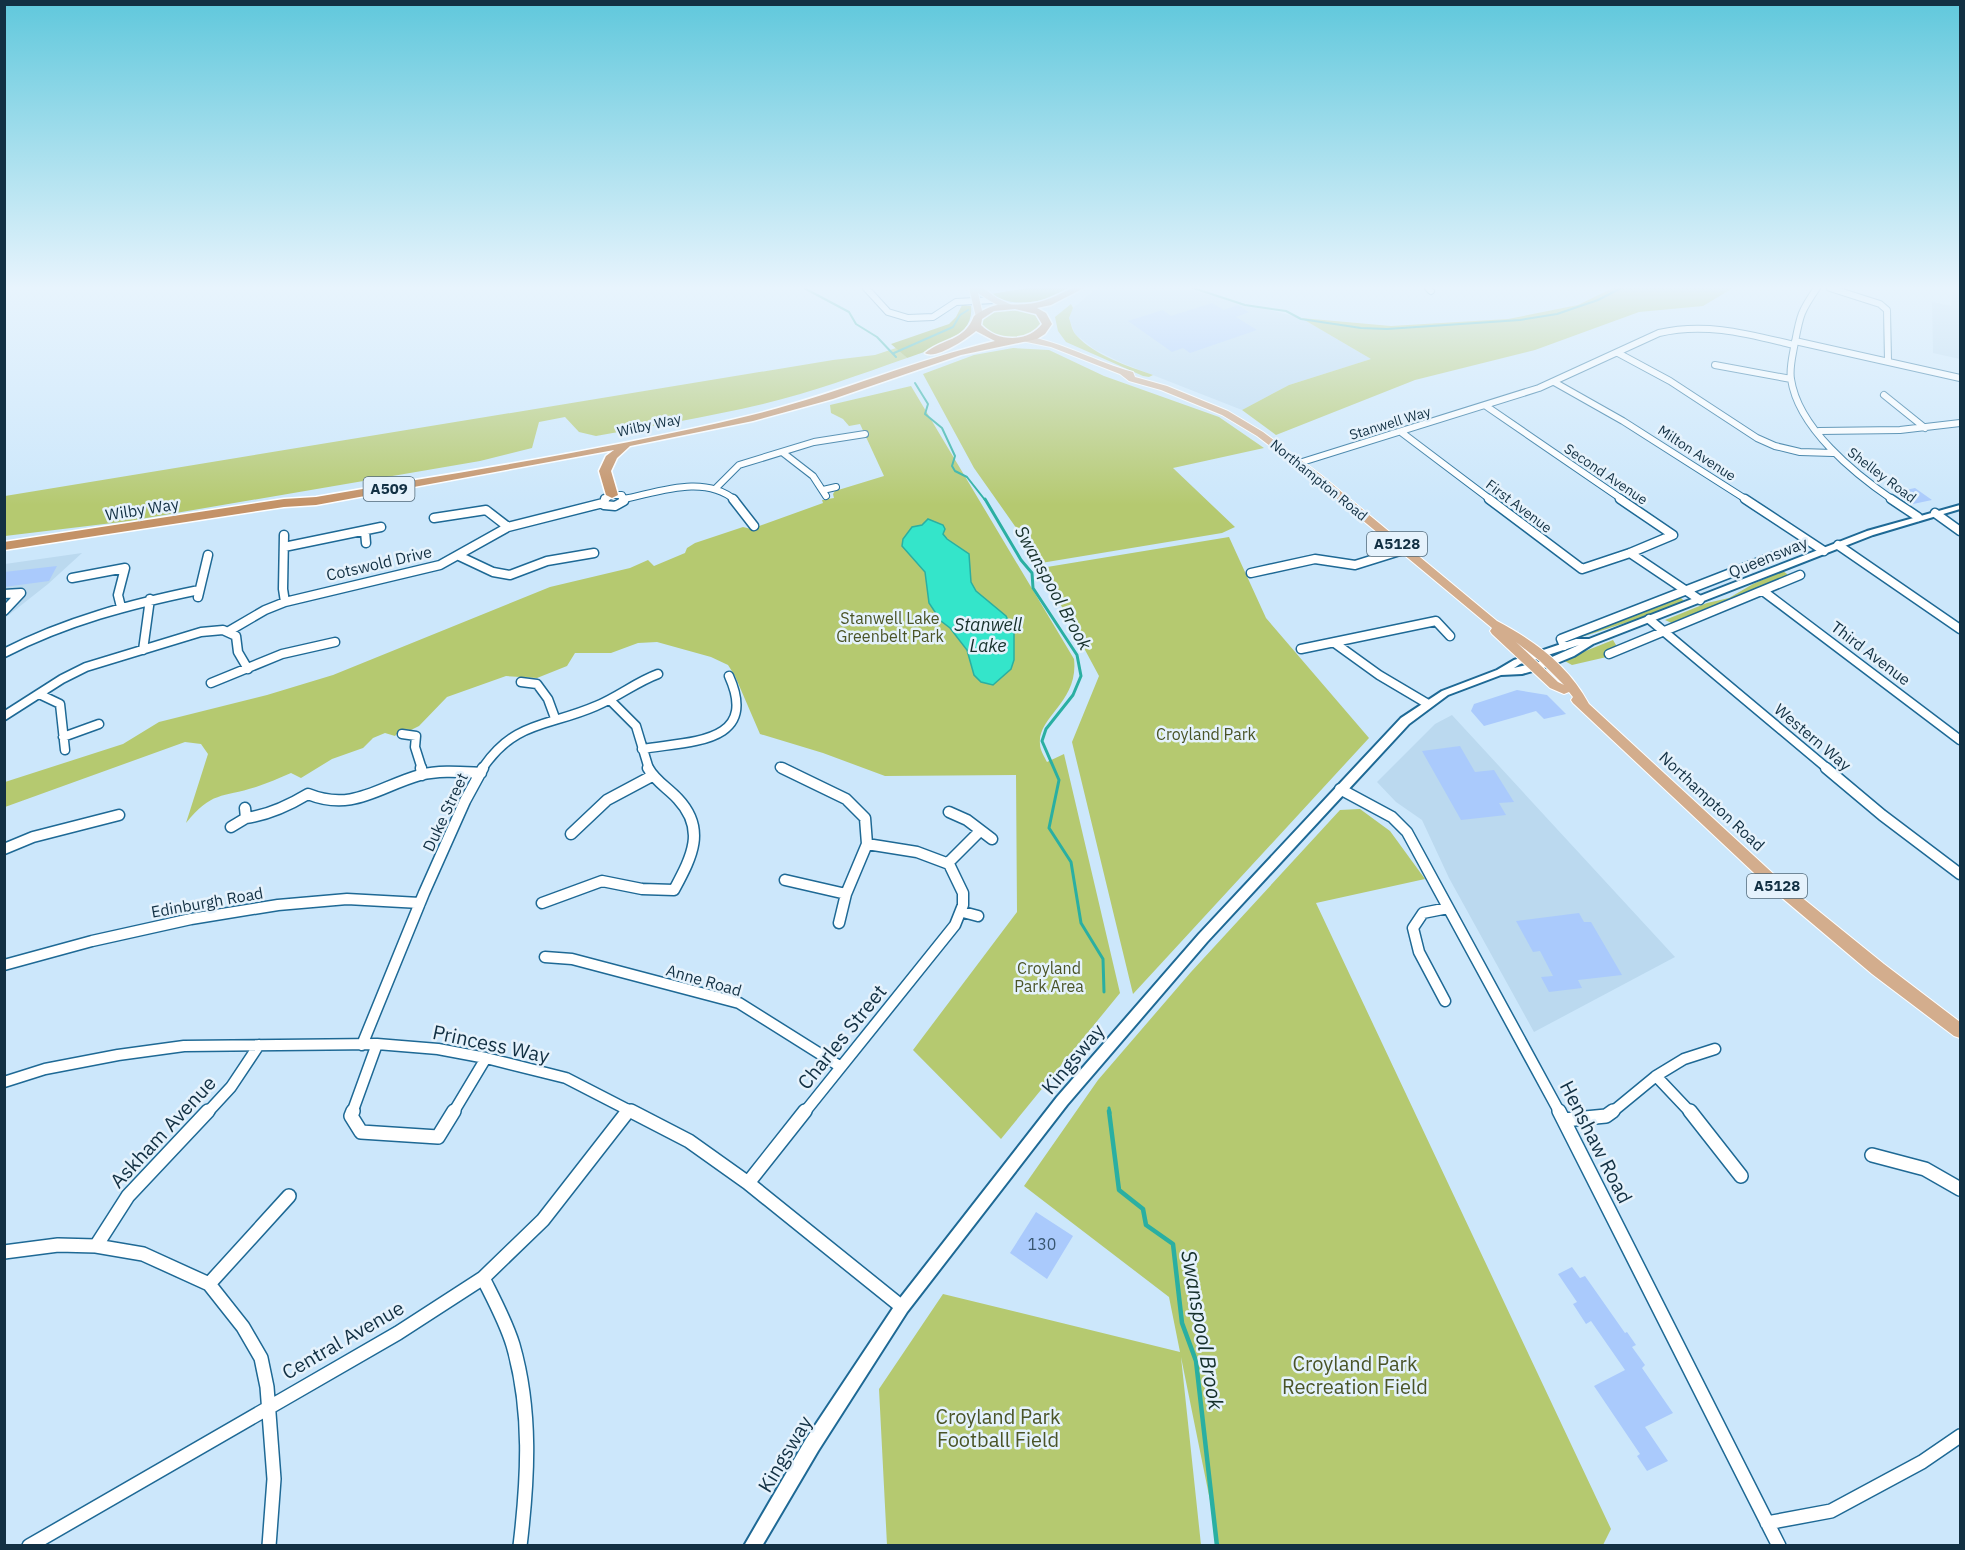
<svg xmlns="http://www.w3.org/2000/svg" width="1965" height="1550" viewBox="0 0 1965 1550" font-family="'IBM Plex Sans',sans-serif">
<rect width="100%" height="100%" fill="#cce7fb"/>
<!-- built -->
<path fill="#bbd9ef" d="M1097,288H1182L1301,318L1371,359L1289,385L1242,410L1122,363L1094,349L1075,334L1069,318L1073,308Z
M1960,290V359L1933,353L1932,302L1951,306L1953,291Z
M82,553L48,584L5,618V564Z
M1452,715L1675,957L1534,1032L1449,878L1422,820L1396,802L1377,782L1435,724Z"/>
<!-- green -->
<path fill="#b5c970" d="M1613,288H1733L1703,306L1639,312L1535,350L1415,380L1276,435L1242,410L1289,385L1371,359L1301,318L1391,326L1508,319L1578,305Z
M1071,304L1073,308L1069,318C1071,323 1072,331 1076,335C1095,356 1128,366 1153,375L1149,377L1143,376L1066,342L1058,331L1055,317Z
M1001,309C1019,309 1032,309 1044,323L1038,332C1021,338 992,345 981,325L986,315Z
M896,348L907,358C859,375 812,392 763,404C708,417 652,426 596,436L579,432L565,417L539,422L532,448L480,461L129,521L5,536V496L833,360L875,355Z
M1013,348L1049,350L1104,376L1219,417L1264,448L1173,468L1235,527L1222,533L1041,563L974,468L923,374L974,355Z
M911,386L1074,659C1079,702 1037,717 1040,744C1040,750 1044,756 1047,762L1064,754L1120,993L1001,1139L913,1050L1017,912L1016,775L885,776L823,753L760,734L735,676L728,665L711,657L657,642L638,643L611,653H575L567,666L537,678L506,676L447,697L419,726L411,730L401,729L395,736L385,733L373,738L363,748L332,759L301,778L291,773C279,778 268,783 256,787C221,798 212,791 186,823L208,754L201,744L185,742L5,807V782L123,744L159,722L267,695L333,675L550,587L630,568L648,560L654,566L685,553L687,548L695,543L743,527L751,529L823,503L822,500L834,498L833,494L835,491L884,476L860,424L849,426L843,419L831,413L830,405Z
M1229,537L1266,618L1369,738L1133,994L1072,742L1099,676L1041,568Z
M1783,571L1787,574V578L1674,624L1665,620L1707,603L1729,598L1753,584Z
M1680,597L1684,601L1647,616L1569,641V638Z
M1613,640L1616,645L1611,656L1572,665L1563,660Z
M1360,809L1390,831L1425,879L1316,903L1611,1529L1603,1545H1219L1181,1357L1201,1545H887L879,1389L943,1294L1180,1352L1169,1297L1024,1186L1098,1080L1191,972L1340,810Z"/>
<!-- forest -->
<path fill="#9bb13f" d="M1028,288H1073C1049,301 1016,310 991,294Z
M962,305L971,306C975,339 931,349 907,358L891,344L949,324L956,317Z"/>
<!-- water -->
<path fill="#34e5ca" stroke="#2aafa2" stroke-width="1.5" d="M928,519L943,525L945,529L943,534L947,539L969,554L971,582L976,591L1006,616L1014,633V660L1011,669L993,685L981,682L974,675L967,650L950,628L941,621L929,603L925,572L902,546L903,539L912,527L922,525Z"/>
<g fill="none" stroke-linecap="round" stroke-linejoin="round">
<!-- stream-far2 -->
<path stroke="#2aafa2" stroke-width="2" d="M804,288L849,312L856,324L877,337L896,357
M1193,288L1245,305L1286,311L1301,319L1361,328L1387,329L1520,320L1557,314L1598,300L1621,288
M894,353L953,327L960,315L968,310
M915,383L928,404L925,414L942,428L955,456L952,466L955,471L967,477L985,500"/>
<!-- stream-far1 -->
<path stroke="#2aafa2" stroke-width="3" d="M985,499L1021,560L1032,573L1033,588L1077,655L1081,676L1073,695L1046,729L1042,741L1059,780L1049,828L1071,862L1081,923L1103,959L1104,992
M1109,1108L1110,1113"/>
<!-- stream -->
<path stroke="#2aafa2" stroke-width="4.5" d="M1109,1111L1119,1190L1143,1209L1146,1225L1173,1244L1182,1323L1196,1361L1217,1546"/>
</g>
<!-- building -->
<path fill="#aacafc" d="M1212,303L1224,310L1238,305L1249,312L1236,317L1257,330L1190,353L1183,348L1172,352L1128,321L1163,310L1171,316Z
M1915,488L1932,500L1913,504L1896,492Z
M57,566L49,581L4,587V572Z
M1517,690L1547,695L1566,714L1544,719L1536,711L1484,726L1471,711L1474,704Z
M1460,746L1475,772L1494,770L1514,802L1499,803L1506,815L1461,820L1422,751Z
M1579,913L1584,922H1591L1622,975L1578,980L1582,988L1549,992L1541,977L1553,976L1540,951L1533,952L1516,921Z
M1036,1212L1073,1236L1047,1279L1010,1253Z
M1572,1267L1580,1278L1585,1276L1625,1333L1627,1332L1636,1345L1632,1347L1645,1365L1642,1368L1673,1413L1645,1427L1668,1461L1647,1471L1637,1456L1640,1454L1594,1386L1625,1370L1591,1321L1586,1324L1573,1304L1577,1302L1558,1274Z"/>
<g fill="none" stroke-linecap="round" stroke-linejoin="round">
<defs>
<path id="minor-far3" d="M866,288L888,312L908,318L933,317L956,302L994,300
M1428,288L1431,291
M1817,288C1801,311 1800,315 1795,342C1793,354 1789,368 1791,379C1798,428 1855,474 1893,500
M1830,288L1880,304L1887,310L1888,361
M1795,341L1960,378
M1618,353L1670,381L1757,438L1775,446L1800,452L1833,453
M1715,365L1791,379
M1554,382L1623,421L1747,500
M1884,395L1925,428
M1486,406L1623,500
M1819,431L1900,430L1960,423
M1401,432L1491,500
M782,452L813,476L826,496
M1299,463L1539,388L1659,333C1706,322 1748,334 1794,345
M715,489L739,465L814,442L865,434
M823,490L836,487
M624,499C659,492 704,474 735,500
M604,500L612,495H622L624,500"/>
<path id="minor-far2" d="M605,499L604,505L615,506L624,501L623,499
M733,499L754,526
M1489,499L1582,569L1630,553L1673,535L1620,499
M1745,499L1824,551
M1891,499L1918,517
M1935,513L1960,531
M434,518L486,510L508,527
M365,531L366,543
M284,535L283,589L285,602
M1838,545L1960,629
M284,547L381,527
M1630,553L1700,600
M459,556L493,572L510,575L547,561L594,553
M1251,573L1315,559L1355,565L1403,550
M72,578L125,568L118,595L121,607
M1763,591L1960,740
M4,594L21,593L4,611
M198,597L208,555
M1649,619L1828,769
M229,631L265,610L285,602L440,565L508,527L603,503
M1336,644L1379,675L1428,704
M1564,646L1561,639L1772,557
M1301,649L1436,621L1450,636
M143,650L150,599
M4,653C66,621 131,604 199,590
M1609,654L1800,575
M521,682L537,684L548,699L555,718
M211,683L282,654L335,642
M39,694L60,704L65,750
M610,700L636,726L649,769
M4,716L62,679L86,667L201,632L223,630L236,636L238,652L248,669
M402,734L416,736L415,747L422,769
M63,737L99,724
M642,749C688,741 760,745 729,676
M780,767L785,769
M482,769C515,720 548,727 596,706C618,697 636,682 658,674"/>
<path id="minor-far1" d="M421,768L422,775
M782,768L846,799L865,818L867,844L846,894L839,923
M1826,768L1882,815L1960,874
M1340,789L1392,817L1407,832L1560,1113
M245,808L246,818C269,815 288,806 308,794C353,812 378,787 420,775C440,770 461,772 481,773
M949,812L967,820L992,839
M231,827L246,818
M571,834L607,800L652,776
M4,849L33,837L119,815
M948,863L979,832
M785,880L846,894
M542,903L602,881L642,889L674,890C691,858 707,830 678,799C668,788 655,781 648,768
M963,912L978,916
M545,957L572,959L739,1003L841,1067
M4,965L92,941L191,919L278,905L347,899L420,903
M1445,1001L1419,952L1413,928L1423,913L1448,908
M362,1045L424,893L465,801L483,768
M1656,1076L1691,1113
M4,1082L45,1069L118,1055L184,1046L377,1044L438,1049L486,1058L566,1078L634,1113
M207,1113L231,1087L259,1045
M352,1113L377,1044
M453,1113L486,1058
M627,1113L629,1110
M804,1113L955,925L963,905V893L949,864L917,852L867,844
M1611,1113L1656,1076L1684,1059L1715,1049"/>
<path id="minor" d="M353,1111L351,1116L361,1132L438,1137L454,1111
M631,1111L689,1141L748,1183L902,1307
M1559,1111L1779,1546
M1690,1111L1741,1176
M1564,1120L1606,1116L1613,1111
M1872,1155L1925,1169L1960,1189
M748,1183L805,1111
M96,1246L128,1196L208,1111
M4,1252L58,1245L96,1246L143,1254L209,1284L243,1327L261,1358L267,1387L274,1479L269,1546
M483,1278C494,1300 506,1322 513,1345C532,1411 528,1479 520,1546
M209,1284L289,1196
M1767,1523L1831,1511L1922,1462L1960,1436
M29,1546L398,1333L483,1278L543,1220L628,1111"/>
<path id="tertiary" d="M1960,505V509L1873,535L1593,644L1574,656L1550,666L1522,674L1501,675L1448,695L1409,724L1207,942L1067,1105L907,1312L818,1451L762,1546H744L806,1439L897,1302L1057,1097L1199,934L1401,718L1442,691L1497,670L1514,660L1576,639H1589L1867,531ZM1579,645L1543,661L1514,668L1520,664Z"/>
<path id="primary" d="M969,288H983L997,298L1014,306C1004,312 987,299 978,293L983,315L976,317Z
M1025,336C1063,342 1096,362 1133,372L1135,377L1167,386L1228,411L1263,432L1321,475L1497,621C1535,641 1569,666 1589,704L1779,879L1884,964L1960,1022V1038L1954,1036L1872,974L1769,887L1573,703L1571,700L1573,697L1569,692L1564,694L1550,688L1492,634L1490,631L1492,628L1313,479L1257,436L1222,415L1161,390L1129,381L1120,374L1051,347L1022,341L1021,339ZM1516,642L1540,661L1564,685L1558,682Z"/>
<path id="trunk" d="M1072,288H1084L1051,305L1037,308L1046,313L1052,324L1045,334L1037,339L961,355L833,399L753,421L630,446L617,458L611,471L618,495L612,498L606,495L599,471L606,456L614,450L316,505L284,507L4,550V542L284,499L316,497C459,472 607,450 748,416C832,396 911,361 995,341L976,331C966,339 936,360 925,353C943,338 964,342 974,316C997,300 1002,306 1027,304C1044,303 1057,295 1072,288ZM1015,309L1036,314L1042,324C1028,343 997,342 981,325L982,319L994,311Z"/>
</defs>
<!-- minor-far3 casing -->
<use href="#minor-far3" stroke="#1e6995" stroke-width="8"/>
<!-- minor-far2 casing -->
<use href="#minor-far2" stroke="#1e6995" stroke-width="11"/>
<!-- minor-far1 casing -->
<use href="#minor-far1" stroke="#1e6995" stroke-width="13"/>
<!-- minor casing -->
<use href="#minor" stroke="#1e6995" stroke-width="16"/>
<!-- tertiary casing -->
<use href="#tertiary" stroke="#1e6995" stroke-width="4"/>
<!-- primary casing -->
<use href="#primary" stroke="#fff" stroke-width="2"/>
<!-- trunk casing -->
<use href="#trunk" stroke="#fff" stroke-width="3"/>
<!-- minor-far3 -->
<use href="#minor-far3" stroke="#fff" stroke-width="6"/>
<!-- minor-far2 -->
<use href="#minor-far2" stroke="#fff" stroke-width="8"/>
<!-- minor-far1 -->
<use href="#minor-far1" stroke="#fff" stroke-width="10"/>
<!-- minor -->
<use href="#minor" stroke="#fff" stroke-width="13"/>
<!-- tertiary -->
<use href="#tertiary" fill="#fff" fill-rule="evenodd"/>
<!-- primary -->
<use href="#primary" fill="#d3ad8d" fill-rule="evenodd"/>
<!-- trunk -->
<use href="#trunk" fill="#c49267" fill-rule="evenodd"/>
</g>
<!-- sky -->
<linearGradient id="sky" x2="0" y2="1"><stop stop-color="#60c8dc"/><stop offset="0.57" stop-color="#e8f4fd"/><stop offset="1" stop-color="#e8f4fd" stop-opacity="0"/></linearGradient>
<rect width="1965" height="505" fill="url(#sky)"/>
<g text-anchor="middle" stroke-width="5" stroke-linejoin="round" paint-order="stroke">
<!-- far-street labels -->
<g font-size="14" fill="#123043" stroke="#e5f2fc">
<text transform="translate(1390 423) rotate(-17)" y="5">Stanwell Way</text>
<text transform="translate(649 425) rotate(-12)" y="5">Wilby Way</text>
<text transform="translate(1697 453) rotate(33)" y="5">Milton Avenue</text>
<text transform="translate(1606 474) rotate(34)" y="5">Second Avenue</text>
<text transform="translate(1882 475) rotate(37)" y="5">Shelley Road</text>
<text transform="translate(1319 480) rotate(39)" y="5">Northampton Road</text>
<text transform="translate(1519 506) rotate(37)" y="5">First Avenue</text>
</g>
<!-- shield labels -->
<g fill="#e5f2fc" stroke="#516a7a" stroke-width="1.5">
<rect x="363.5" y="477" width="51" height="24" rx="4.5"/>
<rect x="1367" y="532" width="60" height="24" rx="4.5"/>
<rect x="1747" y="874" width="60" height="24" rx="4.5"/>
</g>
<g font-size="15" font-weight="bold" fill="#123043">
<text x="389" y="494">A509</text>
<text x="1397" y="549">A5128</text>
<text x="1777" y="891">A5128</text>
</g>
<!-- street labels -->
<g font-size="16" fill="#123043" stroke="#e5f2fc">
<text transform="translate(142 509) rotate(-9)" y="6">Wilby Way</text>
<text transform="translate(1768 557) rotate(-22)" y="6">Queensway</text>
<text transform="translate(379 563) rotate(-13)" y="6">Cotswold Drive</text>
<text transform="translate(1871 653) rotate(37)" y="6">Third Avenue</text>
<text transform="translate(1813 737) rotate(40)" y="6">Western Way</text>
<text transform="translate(1712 801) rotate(43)" y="6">Northampton Road</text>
<text transform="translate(445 812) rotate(-65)" y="6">Duke Street</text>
<text transform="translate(207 902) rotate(-10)" y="6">Edinburgh Road</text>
<text transform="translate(704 980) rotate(16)" y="6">Anne Road</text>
</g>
<!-- park labels -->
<g font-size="16" fill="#4a5427" stroke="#e5f2fc">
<text x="890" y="624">Stanwell Lake<tspan x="890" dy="18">Greenbelt Park</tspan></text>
<text x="1206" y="740">Croyland Park</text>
<text x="1049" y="974">Croyland<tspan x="1049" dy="18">Park Area</tspan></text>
</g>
<!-- near-number labels -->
<g font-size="16" fill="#385671">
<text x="1042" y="1250">130</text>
</g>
<!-- water labels -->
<g font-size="18" font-style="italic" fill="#152f2a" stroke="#e5f2fc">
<text transform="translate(1053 588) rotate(61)" y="6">Swanspool Brook</text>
<text x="988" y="631">Stanwell<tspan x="988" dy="21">Lake</tspan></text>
</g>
<!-- near-street labels -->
<g font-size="20" fill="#123043" stroke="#e5f2fc">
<text transform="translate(842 1037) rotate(-51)" y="7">Charles Street</text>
<text transform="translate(491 1044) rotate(12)" y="7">Princess Way</text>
<text transform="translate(1073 1059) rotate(-50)" y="7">Kingsway</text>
<text transform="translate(163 1132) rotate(-47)" y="7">Askham Avenue</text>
<text transform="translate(1596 1142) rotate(63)" y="7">Henshaw Road</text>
<text transform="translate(343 1340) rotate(-30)" y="7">Central Avenue</text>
<text transform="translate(785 1454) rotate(-59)" y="7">Kingsway</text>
</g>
<!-- near-park labels -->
<g font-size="20" fill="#4a5427" stroke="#e5f2fc">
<text x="1355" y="1371">Croyland Park<tspan x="1355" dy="23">Recreation Field</tspan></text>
<text x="998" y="1424">Croyland Park<tspan x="998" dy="23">Football Field</tspan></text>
</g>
<!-- near-water labels -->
<g font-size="21" font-style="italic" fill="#152f2a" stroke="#e5f2fc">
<text transform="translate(1202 1330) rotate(80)" y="7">Swanspool Brook</text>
</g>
</g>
<!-- border -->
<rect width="1965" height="1550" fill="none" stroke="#123043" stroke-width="12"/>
</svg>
